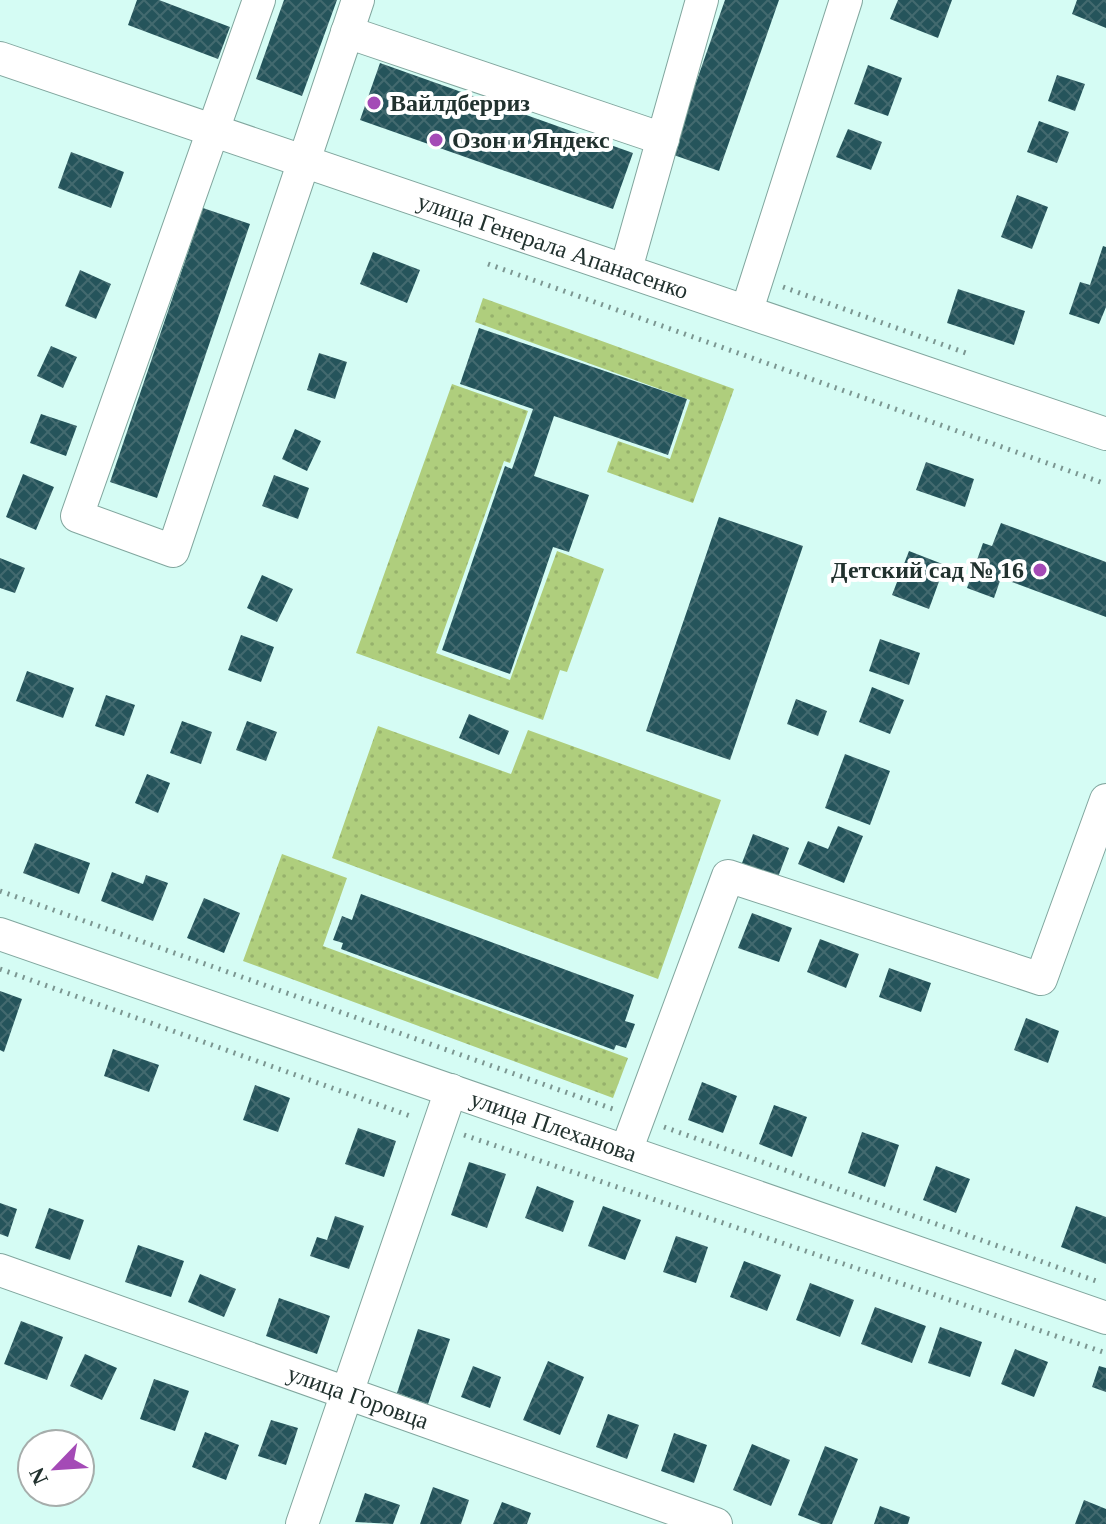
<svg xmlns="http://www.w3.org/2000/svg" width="1106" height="1524" viewBox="0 0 1106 1524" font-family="Georgia,serif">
<defs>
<pattern id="grass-dots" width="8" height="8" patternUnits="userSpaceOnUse" patternTransform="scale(2)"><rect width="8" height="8" fill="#afce7d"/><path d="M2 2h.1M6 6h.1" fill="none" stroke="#96b16c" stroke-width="1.8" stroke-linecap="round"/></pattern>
<pattern id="building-cross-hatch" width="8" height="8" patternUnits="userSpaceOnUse" patternTransform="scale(2)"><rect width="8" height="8" fill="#25545b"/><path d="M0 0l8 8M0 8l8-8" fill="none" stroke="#436a6f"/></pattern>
</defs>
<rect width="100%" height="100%" fill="#d5fcf4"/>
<!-- grass -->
<path fill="url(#grass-dots)" d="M483,298L734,389L693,503L607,472L618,441L670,459L690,400L475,322Z
M452,384L528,411L510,463L504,461L436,653L510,680L557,551L604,569L567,672L560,670L543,720L356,653Z
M378,726L511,774L528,730L721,800L658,979L332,858Z
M282,854L347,878L323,946L628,1058L613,1098L243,961Z"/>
<!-- building -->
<path fill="url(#building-cross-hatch)" d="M137,0H159L230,27L218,59L128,25Z
M284,0H337L302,96L256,79Z
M725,0H779L719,171L671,154Z
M898,0H952L938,38L890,19Z
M1077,0H1106V28L1072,14Z
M380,63L633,153L613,209L360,120Z
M868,65L902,78L888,116L854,104Z
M1057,75L1085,84L1075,111L1048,101Z
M1039,121L1069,132L1057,163L1027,152Z
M848,129L882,142L871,170L836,157Z
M71,152L124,172L111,208L58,188Z
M1017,195L1048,207L1032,249L1001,237Z
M203,208L250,224L157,498L110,482Z
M1103,246L1106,247V307L1099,324L1069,314L1080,282L1090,285Z
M373,252L420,270L407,303L360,284Z
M80,270L111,284L96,319L65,306Z
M958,289L1025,311L1014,345L947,323Z
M479,328L687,399L668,455L554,416L534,476L589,495L569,552L553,547L510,674L442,650L505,466L512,469L533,409L460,384Z
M51,346L77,357L63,388L37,376Z
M319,353L347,362L335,399L307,390Z
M41,414L77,426L66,456L30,443Z
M295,429L321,441L307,471L282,459Z
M926,462L974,479L965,507L916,490Z
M23,474L54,487L36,530L6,517Z
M274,475L309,488L298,519L262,506Z
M719,517L803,546L730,760L646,731Z
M1001,523L1106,562V617L1001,578L994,598L967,588L983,543L992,546Z
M909,551L945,565L929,609L892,595Z
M0,558L25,568L15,593L0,588Z
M262,575L293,589L277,622L247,608Z
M241,635L274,647L261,682L228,670Z
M880,639L920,653L909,685L869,671Z
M27,671L74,688L63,718L16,701Z
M872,687L904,700L890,734L859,722Z
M106,695L135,705L124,736L95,726Z
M796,699L827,711L818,736L787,724Z
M469,714L509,731L499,755L459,738Z
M182,721L212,732L201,764L170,753Z
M247,721L277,732L266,761L236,750Z
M845,754L890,771L870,825L825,808Z
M147,774L170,783L158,813L135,803Z
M838,826L863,836L844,883L798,864L808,841L828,849Z
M753,834L789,848L778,877L742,863Z
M35,843L90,863L79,894L23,873Z
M112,872L143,884L146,875L168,883L153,921L101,901Z
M361,894L634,995L625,1021L635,1024L626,1048L616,1045L614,1050L341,949L343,943L333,940L342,916L352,920Z
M204,898L240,913L224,953L187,938Z
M752,913L792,928L779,962L738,948Z
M820,939L859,954L846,988L807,972Z
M889,968L931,983L921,1012L879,997Z
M0,991L22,999L4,1052L0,1050Z
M1026,1018L1059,1031L1048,1063L1014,1050Z
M113,1049L159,1065L149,1092L104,1076Z
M702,1082L737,1096L723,1133L688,1120Z
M255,1085L290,1098L278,1132L243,1120Z
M774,1105L807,1117L792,1157L759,1144Z
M358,1128L396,1141L384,1177L345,1164Z
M862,1132L899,1145L885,1187L848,1173Z
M469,1162L506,1174L487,1228L451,1215Z
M936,1166L970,1179L956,1213L923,1200Z
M537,1186L574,1201L563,1232L525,1218Z
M0,1203L17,1209L8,1237L0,1234Z
M603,1206L641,1220L625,1260L588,1246Z
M1076,1206L1106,1217V1264L1061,1247Z
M49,1208L84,1220L70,1260L35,1248Z
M335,1216L364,1226L349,1269L310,1256L317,1237L327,1240Z
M676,1236L708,1247L696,1283L663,1272Z
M138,1245L184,1261L171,1297L125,1282Z
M744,1261L781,1275L767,1311L730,1297Z
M200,1274L236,1289L224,1317L188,1302Z
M810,1283L854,1300L840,1337L796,1320Z
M279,1298L330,1316L317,1354L266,1336Z
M875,1307L926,1326L912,1363L861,1344Z
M21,1321L63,1337L47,1380L4,1364Z
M940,1327L982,1342L970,1377L928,1363Z
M418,1329L450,1339L428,1404L397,1393Z
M1015,1349L1048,1362L1034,1397L1001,1384Z
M85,1354L117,1368L102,1400L70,1386Z
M548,1361L584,1377L560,1435L523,1420Z
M473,1366L501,1377L490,1408L461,1397Z
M1099,1366L1106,1368V1392L1092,1387Z
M154,1379L189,1391L175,1431L140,1419Z
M608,1414L639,1425L627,1459L596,1447Z
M271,1420L298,1428L286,1465L258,1456Z
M205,1432L239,1445L226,1480L192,1467Z
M674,1433L707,1445L694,1483L661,1471Z
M752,1444L790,1460L771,1506L733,1490Z
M825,1446L858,1459L832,1524H821L798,1515Z
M433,1487L469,1500L461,1524H420Z
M365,1493L400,1505L393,1524L355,1522Z
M1084,1500L1106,1509V1524H1075Z
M502,1502L531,1513L527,1524H493Z
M880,1506L910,1517L908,1524H874Z"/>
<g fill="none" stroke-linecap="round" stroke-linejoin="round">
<defs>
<g id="minor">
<path d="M259,0L77,516L173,551L358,0"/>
<path d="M347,32L663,139"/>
<path id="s1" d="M0,58L1106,434"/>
<path d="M626,269L702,0"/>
<path d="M747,310L846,0"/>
<path id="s2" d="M0,934L1106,1318"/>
<path d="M626,1151L728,876L1041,979L1106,800"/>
<path id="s3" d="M0,1270L716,1524"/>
<path d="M302,1524L451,1090"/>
</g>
</defs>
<!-- minor casing -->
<use href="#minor" stroke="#81a69e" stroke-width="34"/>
<!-- path -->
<path stroke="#7b9691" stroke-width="5" stroke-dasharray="2 6" stroke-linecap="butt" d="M488,264L1106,484
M783,287L966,353
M0,891L613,1109
M0,969L413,1117
M664,1127L1099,1282
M464,1135L1106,1353"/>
<!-- minor -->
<use href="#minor" stroke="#fff" stroke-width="32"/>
</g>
<!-- markers -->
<g fill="#a44ab6" stroke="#fff" stroke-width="3">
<circle cx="374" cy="103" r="8"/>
<circle cx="436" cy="140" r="8"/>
<circle cx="1040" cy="570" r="8"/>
</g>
<g text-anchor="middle" stroke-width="8" stroke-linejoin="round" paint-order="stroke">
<!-- poi labels -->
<g font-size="24" font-weight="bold" fill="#21312e" stroke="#fff" text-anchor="start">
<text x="390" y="111">Вайлдберриз</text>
<text x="452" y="148">Озон и Яндекс</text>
<text x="1024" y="578" text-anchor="end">Детский сад № 16</text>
</g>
<!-- street labels -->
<g font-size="24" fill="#21312e" stroke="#fff">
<text dy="8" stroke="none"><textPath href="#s1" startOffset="584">улица Генерала Апанасенко</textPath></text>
<text dy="8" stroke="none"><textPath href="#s2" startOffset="586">улица Плеханова</textPath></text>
<text dy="8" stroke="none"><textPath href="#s3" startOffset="380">улица Горовца</textPath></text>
</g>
</g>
<!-- north arrow -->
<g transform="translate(56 1468) rotate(245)"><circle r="38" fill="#ffffff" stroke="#a6adab" stroke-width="2"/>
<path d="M0-6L14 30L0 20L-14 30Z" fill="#a44ab6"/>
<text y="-12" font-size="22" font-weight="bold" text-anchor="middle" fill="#21312e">N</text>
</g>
</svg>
